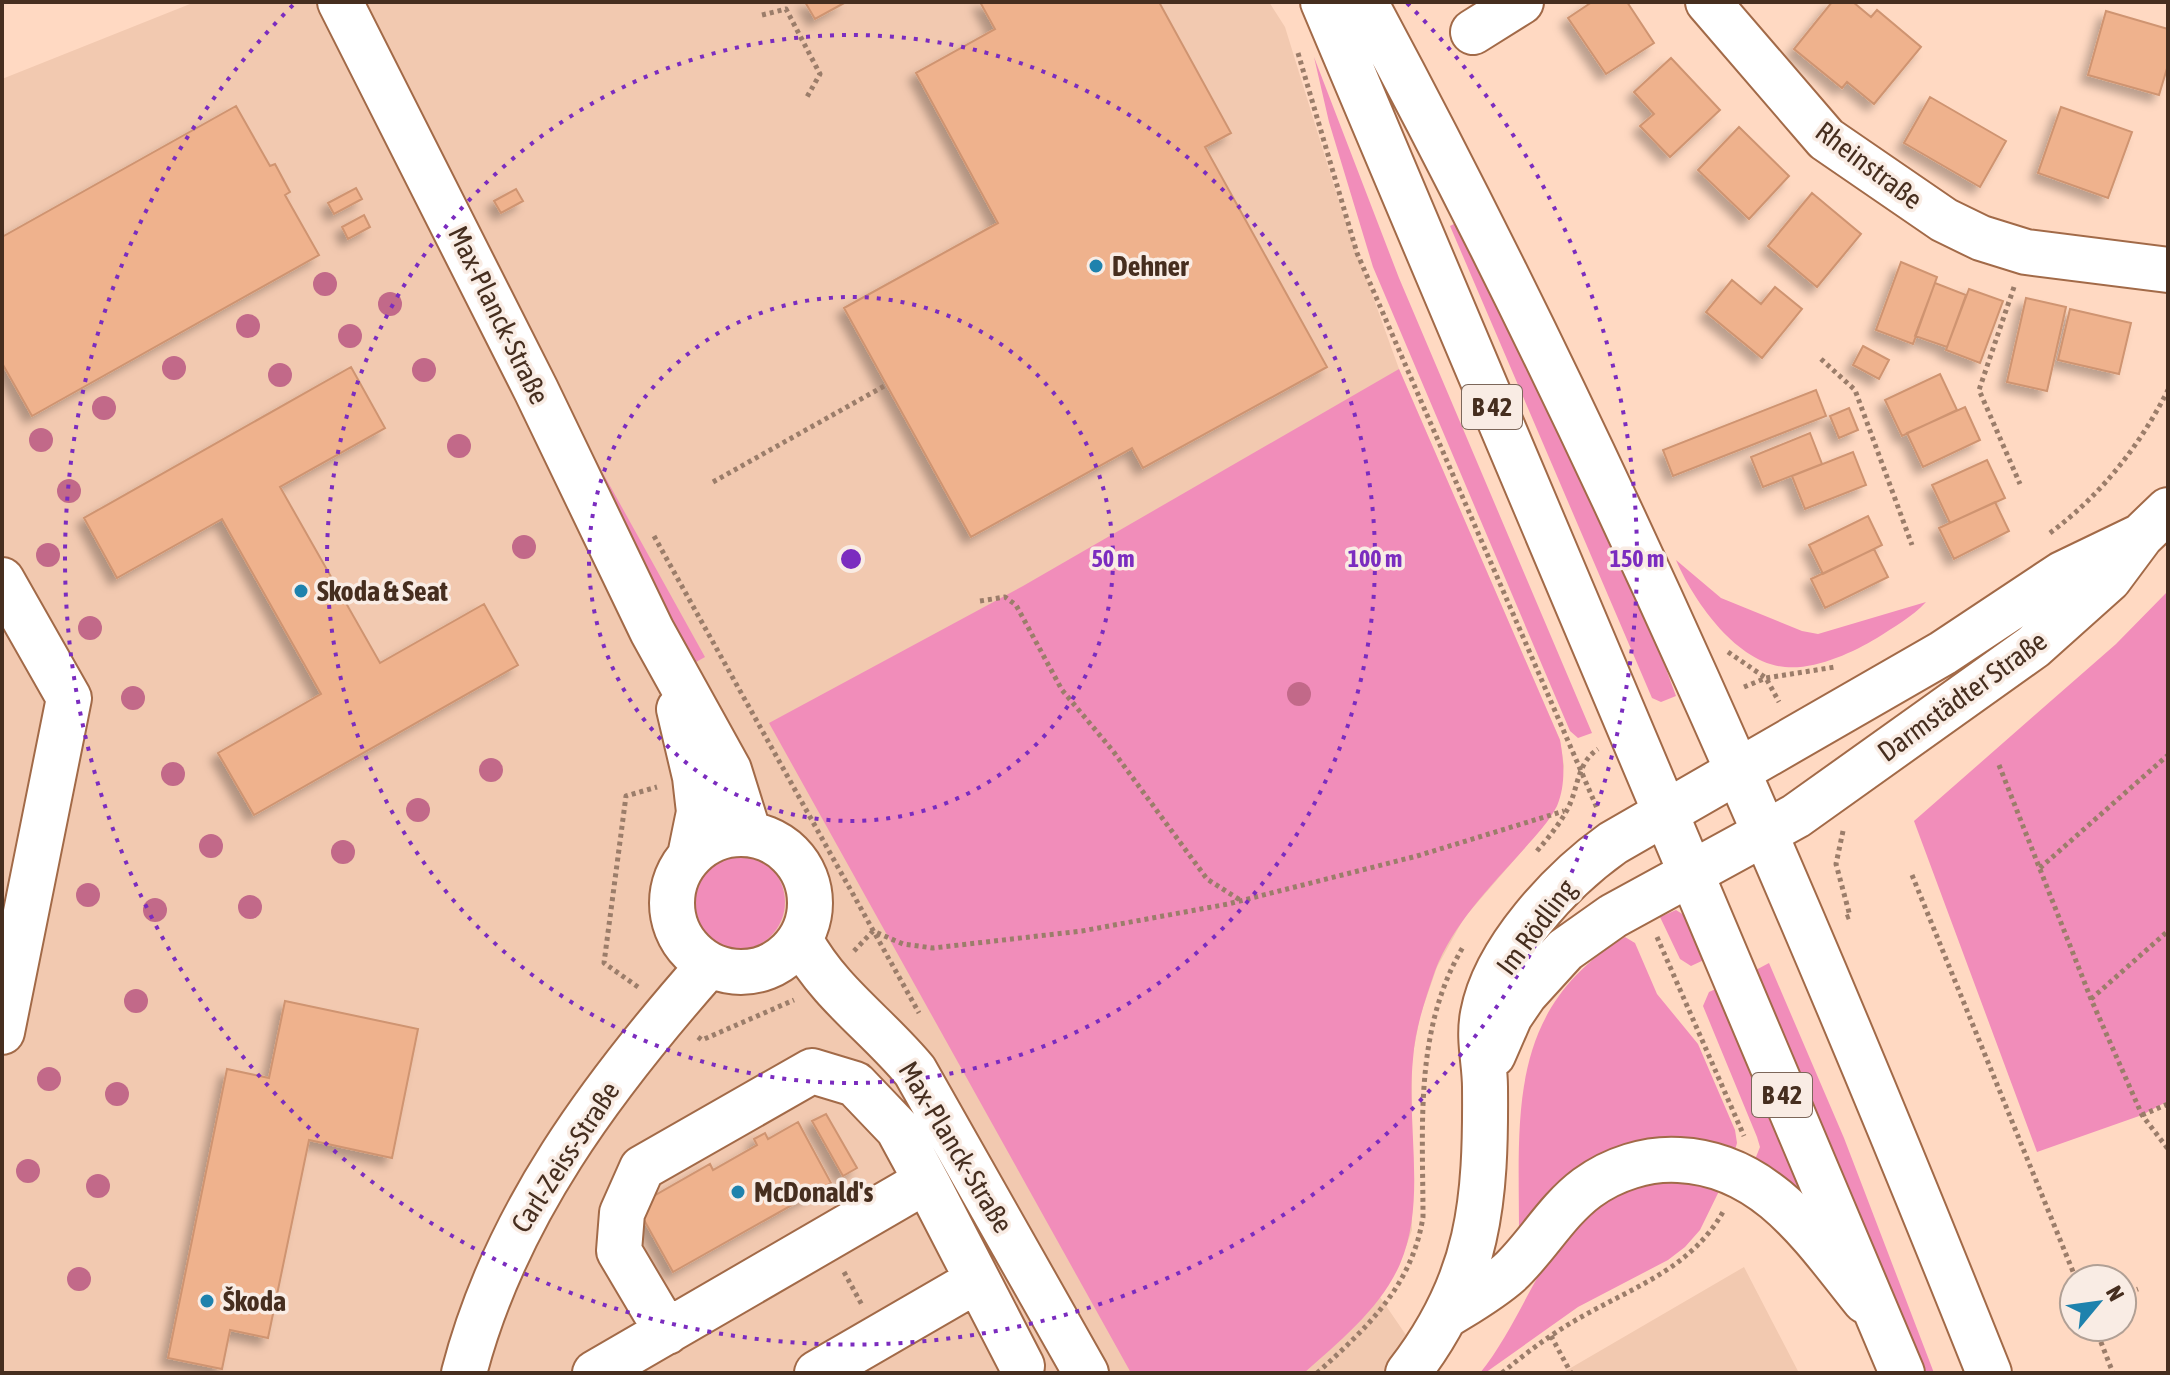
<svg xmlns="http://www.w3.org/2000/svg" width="2170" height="1375" viewBox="0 0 2170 1375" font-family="'Asap Condensed',sans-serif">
<defs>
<filter id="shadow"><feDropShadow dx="-7" dy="7" stdDeviation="4" flood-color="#0004"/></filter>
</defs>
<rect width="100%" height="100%" fill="#ffd9c2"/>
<!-- built -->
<path fill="#f2c9b0" d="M195,2H1269L1285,27L1340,205L1399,369L1560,740L1564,766L1557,805L1542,828L1464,918L1437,967L1420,1016L1412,1059V1230L1399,1266L1380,1297L1432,1373H2V79Z
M1744,1267L1799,1373H1562Z"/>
<!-- green -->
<path fill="#f18dba" d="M1314,57L1399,278L1592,733L1578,738L1570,731L1373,267L1329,122Z
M1460,221L1654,636L1676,696L1661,702L1652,698L1450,226Z
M1399,369L1560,740C1564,762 1566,784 1557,806C1549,822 1536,835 1524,849C1491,886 1453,924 1435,971C1425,1000 1415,1029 1413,1059C1406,1126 1427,1202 1400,1264C1381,1308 1339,1342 1304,1373H1131L769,723L1023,586Z
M583,447L589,448L705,657L689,666Z
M1676,560L1721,598L1802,631L1818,634L1926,602C1912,617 1894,627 1877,638C1852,653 1815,670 1785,667C1736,663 1693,600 1676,560Z
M2168,591V1101L2142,1115L2037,1152L1914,821L2116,644Z
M689 902a48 48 0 1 1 96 0a48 48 0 1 1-96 0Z
M1676,910L1687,917L1706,959L1691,966L1680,959L1660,917Z
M1625,937L1635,943L1657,994L1698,1044L1735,1130L1737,1143L1733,1157L1719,1150L1519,1233C1519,1113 1507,1008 1625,937Z
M1769,963L1844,1138L1934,1373H1923L1754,971Z
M1718,988L1811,1204L1754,1162L1760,1147L1757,1137L1703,1006L1709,992Z
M1654,1177L1722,1185L1700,1230L1685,1247L1668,1260L1578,1307L1485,1373H1480C1524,1319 1545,1237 1602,1197C1616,1187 1638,1183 1654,1177Z"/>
<!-- building -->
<path fill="#efb28d" stroke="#cf9471" stroke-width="2" filter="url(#shadow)" d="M805,2H846L815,19Z
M980,2H1159L1231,133L1205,147L1327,367L1143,468L1132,448L971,537L844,308L998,223L916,73L995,29Z
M1592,2H1627L1654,43L1606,74L1568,18Z
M1832,2H1853L1871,17L1877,10L1921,47L1874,104L1847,82L1842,88L1794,49Z
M2106,11L2168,29V65L2159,95L2088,75Z
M1671,58L1720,110L1670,157L1640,126L1654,114L1634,92Z
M1930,97L2006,141L1980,187L1904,143Z
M236,106L270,166L275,164L290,192L285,195L319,255L32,416L2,363V237Z
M2061,107L2132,132L2108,198L2038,173Z
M1739,127L1789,176L1749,219L1698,170Z
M356,188L362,199L334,214L328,203Z
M516,189L523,201L501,213L494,201Z
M1812,193L1861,234L1817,287L1768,246Z
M364,215L370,227L348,239L342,227Z
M1901,262L1937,277L1913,344L1876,330Z
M1732,280L1761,304L1775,287L1802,309L1762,358L1706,312Z
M1935,283L1966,295L1947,347L1915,336Z
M1969,289L2003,301L1980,363L1946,350Z
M2026,298L2066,307L2047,391L2007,382Z
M2070,309L2131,323L2119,374L2058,360Z
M1863,346L1889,360L1879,379L1853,365Z
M351,367L385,428L280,487L380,663L484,604L518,665L254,815L218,753L321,694L222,519L117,578L84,518Z
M1940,374L1957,410L1902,436L1885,400Z
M1816,390L1826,416L1673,476L1663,450Z
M1965,407L1980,440L1923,467L1907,433Z
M1849,408L1858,430L1839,438L1830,416Z
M1810,433L1822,464L1763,487L1751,457Z
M1853,452L1866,485L1805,509L1792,476Z
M1987,460L2005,498L1950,523L1932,485Z
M1995,502L2009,531L1954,559L1939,528Z
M1868,516L1882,545L1823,574L1809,545Z
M1874,549L1888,577L1825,608L1811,579Z
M285,1001L418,1029L392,1158L309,1140L268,1338L230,1330L222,1369L168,1358L227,1069L269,1078Z
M826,1114L857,1168L843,1176L812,1121Z
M798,1122L831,1183L673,1272L639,1211L645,1201L710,1164L713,1170L757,1145L754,1139L765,1133L768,1139Z"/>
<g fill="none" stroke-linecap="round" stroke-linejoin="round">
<defs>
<path id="minor" d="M340,2L536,390L652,631L729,770L749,834
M1708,2L1826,139L1944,220L1981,238L2026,252L2168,270
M1473,32L1521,2
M2,580L69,698L2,1032
M679,709L695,777L699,812L690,856
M672 903a69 69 0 1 1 138 0a69 69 0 1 1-138 0Z
M801,941C830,994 877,1025 915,1071L1086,1373
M1493,1055L1510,1016L1525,994L1565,950L1613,916L1796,816L2033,647L2109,579L2141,536L2168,510
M1449,1314C1470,1301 1491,1289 1509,1273C1537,1247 1556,1211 1587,1188C1613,1169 1647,1158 1679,1160C1767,1164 1814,1238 1865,1301
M667,1332L619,1251L622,1213L642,1168L812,1071L855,1084L898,1129L930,1188
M464,1373C505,1215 602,1086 709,965
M595,1373L914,1188H930L1022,1366
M817,1373L976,1281
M1408,1373C1480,1280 1486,1201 1485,1087C1485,1063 1478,1039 1483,1014C1495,950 1561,880 1613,843L1943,653L2062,574L2141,536"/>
<path id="major" d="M1323,2L1902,1373
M1365,2C1603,444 1803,907 1989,1373"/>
</defs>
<!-- minor casing -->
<use href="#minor" stroke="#a26a48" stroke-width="48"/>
<!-- major casing -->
<use href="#major" stroke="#a26a48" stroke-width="48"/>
<!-- path -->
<path stroke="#9b7d6a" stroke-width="5" stroke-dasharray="4 4" stroke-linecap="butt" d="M762,15L786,9L820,74L807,97
M1298,53L1357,253L1597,808
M2014,287L1979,390L2020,484
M1821,359L1855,390L1912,545
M713,482L886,385
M2050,533C2101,495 2139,447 2168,390
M654,536L919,1013
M980,601L1005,597L1016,605L1062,690L1113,751L1207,879L1240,900
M1728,652L1766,678L1779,702
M1744,687L1766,678L1835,667
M1999,765L2091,999L2142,1115L2168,1149
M1843,831L1836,864L1850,916L1845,918
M1537,851C1548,838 1559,825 1567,810C1579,788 1576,764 1598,749
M2040,868L2168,755
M1912,875L2076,1279
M1657,937L1744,1136
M854,951L873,931L903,944L933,948L1082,931L1228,904L1417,856L1564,811
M638,987L604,963L626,796L657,787
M2091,999L2168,931
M698,1037L702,1040L794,1000
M2142,1115L2168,1104
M844,1272L862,1305
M2122,1295L2138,1289
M2095,1327L2113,1373
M1551,1336L1571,1373
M1317,1373C1367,1328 1412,1286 1423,1217C1423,1125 1414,1030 1463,947
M1502,1373C1527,1352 1554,1332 1583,1316C1636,1286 1693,1267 1724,1210"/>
<!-- minor -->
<use href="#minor" stroke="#fff" stroke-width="44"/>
<!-- major -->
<use href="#major" stroke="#fff" stroke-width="44"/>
</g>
<!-- trees -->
<g fill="#c26989">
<circle cx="325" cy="284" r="12"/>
<circle cx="390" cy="304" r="12"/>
<circle cx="248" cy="326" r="12"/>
<circle cx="350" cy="336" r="12"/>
<circle cx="174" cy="368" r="12"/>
<circle cx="424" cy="370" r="12"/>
<circle cx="280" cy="375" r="12"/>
<circle cx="104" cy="408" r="12"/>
<circle cx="41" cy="440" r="12"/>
<circle cx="459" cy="446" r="12"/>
<circle cx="69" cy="491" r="12"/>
<circle cx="524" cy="547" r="12"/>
<circle cx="48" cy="555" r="12"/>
<circle cx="90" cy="628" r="12"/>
<circle cx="1299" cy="694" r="12"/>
<circle cx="133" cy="698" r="12"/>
<circle cx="491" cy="770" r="12"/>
<circle cx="173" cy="774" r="12"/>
<circle cx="418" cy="810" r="12"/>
<circle cx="211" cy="846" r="12"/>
<circle cx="343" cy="852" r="12"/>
<circle cx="88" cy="895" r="12"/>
<circle cx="250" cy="907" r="12"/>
<circle cx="155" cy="910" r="12"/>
<circle cx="136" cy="1001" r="12"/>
<circle cx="49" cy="1079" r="12"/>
<circle cx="117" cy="1094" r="12"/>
<circle cx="28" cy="1171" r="12"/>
<circle cx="98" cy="1186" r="12"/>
<circle cx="79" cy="1279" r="12"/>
</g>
<!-- distance rings -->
<g fill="none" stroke="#7b2cbf" stroke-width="4" stroke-dasharray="4 8">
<circle cx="851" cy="559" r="262"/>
<circle cx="851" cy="559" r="524"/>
<path d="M1407 3A786 786 0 1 1 295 3"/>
</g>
<!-- markers -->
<g fill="#1e82ad" stroke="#f9ece4" stroke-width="3">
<circle cx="1096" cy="266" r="8"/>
<circle cx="301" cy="591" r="8"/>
<circle cx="738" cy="1192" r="8"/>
<circle cx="207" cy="1301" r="8"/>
</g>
<g text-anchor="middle" stroke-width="7" stroke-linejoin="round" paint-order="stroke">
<!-- shield labels -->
<g fill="#f9ece4" stroke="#7c675a" stroke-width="2">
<rect x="1462" y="385" width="60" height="44" rx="6"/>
<rect x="1752" y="1073" width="60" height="44" rx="6"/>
</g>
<g font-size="26" font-weight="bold" fill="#462e1f">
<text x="1492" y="416">B 42</text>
<text x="1782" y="1104">B 42</text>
</g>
<!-- street labels -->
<g font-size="28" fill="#462e1f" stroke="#f9ece4">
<text transform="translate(1869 165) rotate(37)" y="10">Rheinstraße</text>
<text transform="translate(499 315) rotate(64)" y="10">Max-Planck-Straße</text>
<text transform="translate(1962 696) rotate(-36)" y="10">Darmstädter Straße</text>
<text transform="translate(1536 927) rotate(-53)" y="10">Im Rödling</text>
<text transform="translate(956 1147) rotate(59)" y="10">Max-Planck-Straße</text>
<text transform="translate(565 1157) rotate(-57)" y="10">Carl-Zeiss-Straße</text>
</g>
<!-- poi labels -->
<g font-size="28" font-weight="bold" fill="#462e1f" stroke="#f9ece4" text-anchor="start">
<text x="1112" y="276">Dehner</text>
<text x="317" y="601">Skoda &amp; Seat</text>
<text x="754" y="1202">McDonald's</text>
<text x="223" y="1311">Škoda</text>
</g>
</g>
<circle cx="851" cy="559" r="12" fill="#7b2cbf" stroke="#f9ece4" stroke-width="4"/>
<g font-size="24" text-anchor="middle" font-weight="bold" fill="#7b2cbf" stroke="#f9ece4" stroke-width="7" stroke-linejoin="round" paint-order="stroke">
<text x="1113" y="567">50 m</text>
<text x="1375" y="567">100 m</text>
<text x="1637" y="567">150 m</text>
</g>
<!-- border -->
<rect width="2170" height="1375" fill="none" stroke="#462e1f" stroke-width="8"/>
<!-- north arrow -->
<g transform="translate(2098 1303) rotate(61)"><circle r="38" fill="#f9ece4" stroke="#b1a095" stroke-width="2"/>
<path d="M0-6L14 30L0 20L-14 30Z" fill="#1e82ad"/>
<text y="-12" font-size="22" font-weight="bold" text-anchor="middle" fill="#462e1f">N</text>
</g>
</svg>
